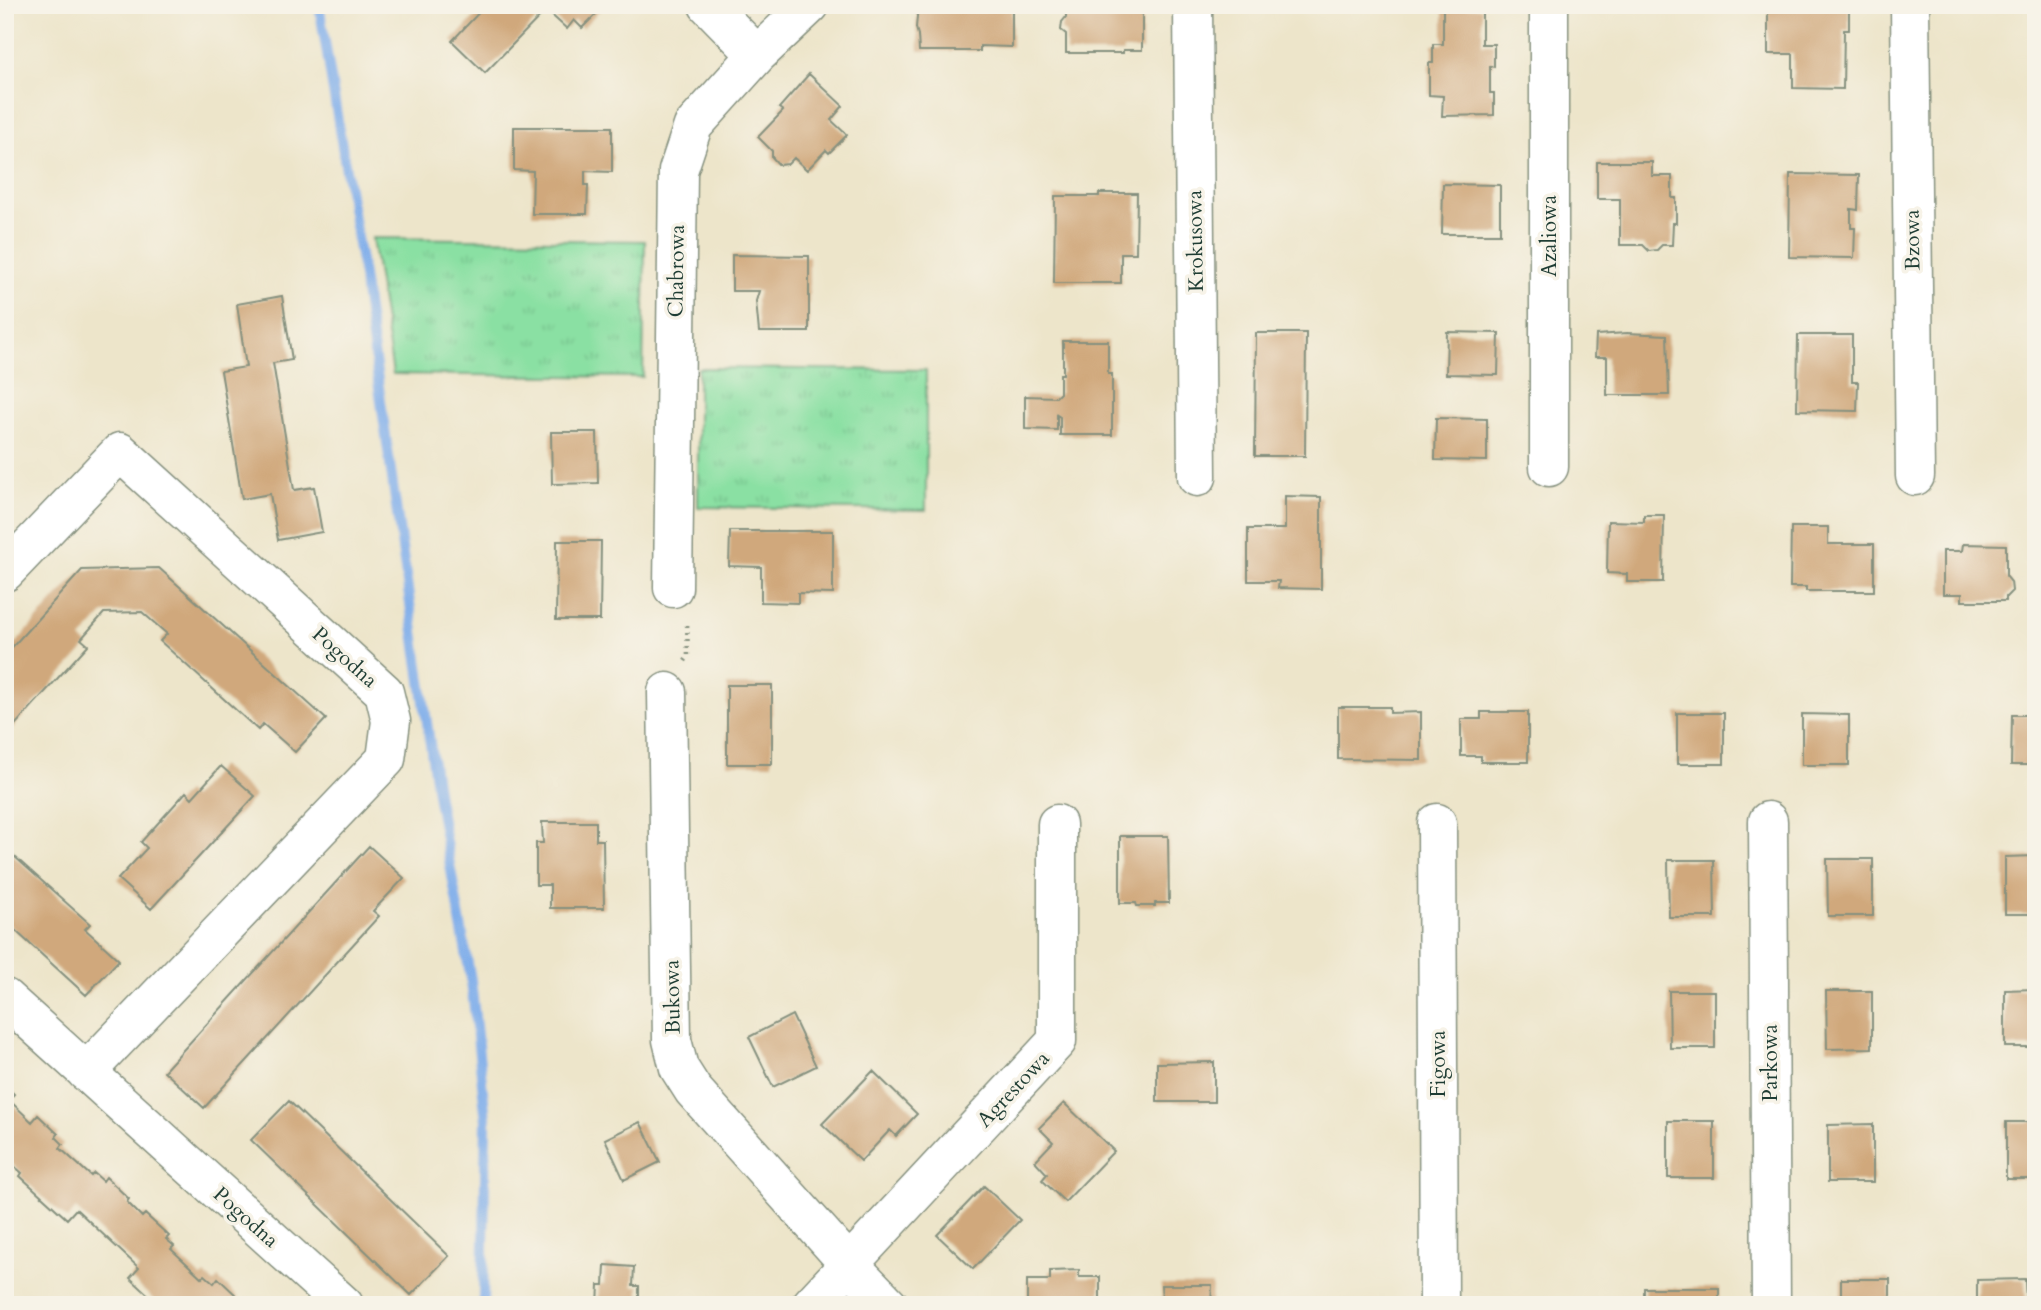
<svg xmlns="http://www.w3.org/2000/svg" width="2041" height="1310" viewBox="0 0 2041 1310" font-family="Cardo,serif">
<defs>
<pattern id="grass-tufts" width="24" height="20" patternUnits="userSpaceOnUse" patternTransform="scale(1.75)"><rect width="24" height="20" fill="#8ae0a3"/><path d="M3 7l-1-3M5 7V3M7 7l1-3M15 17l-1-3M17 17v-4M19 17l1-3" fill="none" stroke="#77c18d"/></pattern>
</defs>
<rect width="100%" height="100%" fill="#f7f3e8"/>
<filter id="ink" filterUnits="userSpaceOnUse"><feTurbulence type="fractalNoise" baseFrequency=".0143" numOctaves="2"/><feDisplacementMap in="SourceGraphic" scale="14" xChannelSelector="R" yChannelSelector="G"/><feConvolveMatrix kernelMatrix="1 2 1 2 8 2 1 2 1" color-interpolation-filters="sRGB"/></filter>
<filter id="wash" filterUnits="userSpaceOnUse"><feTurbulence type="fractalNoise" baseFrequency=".00686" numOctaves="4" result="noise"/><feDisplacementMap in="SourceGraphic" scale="28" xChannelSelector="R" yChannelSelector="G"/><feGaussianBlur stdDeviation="1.57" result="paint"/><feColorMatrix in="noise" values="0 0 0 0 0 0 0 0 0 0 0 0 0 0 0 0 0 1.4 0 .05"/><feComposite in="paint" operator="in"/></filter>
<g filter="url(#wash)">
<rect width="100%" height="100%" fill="#ede5ca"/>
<!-- grass -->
<path fill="url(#grass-tufts)" stroke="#548e6c" stroke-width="2" d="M372,238L645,241L643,377L393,374Z
M698,368L926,370V510L698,507Z"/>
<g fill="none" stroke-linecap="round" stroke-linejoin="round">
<!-- stream -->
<path stroke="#80aeea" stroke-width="10" d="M319,5L361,262L438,799L471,980L486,1120L483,1305"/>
</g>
<g id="blocks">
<!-- building -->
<path fill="#d0a87b" d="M486,5H605L582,28L574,20L567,29L546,10L485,73L452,41Z
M918,5H1012V47L980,46V51H919L918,35L916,28Z
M1066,5H1142V50H1123V53H1066V34L1061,30L1062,22L1066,17Z
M1768,5H1849V30H1844L1843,89L1793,88V54H1768Z
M1443,7L1482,8V44H1494V67L1490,66V93H1494V115L1442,116L1443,96L1429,95V63H1433V44H1443Z
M809,74L843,106L831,120L847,135L829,153L826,150L807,170L794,158L788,164L779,165L772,157V151L758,137L783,111L779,108Z
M514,127H612V172L585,171V185H588L587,214H532L533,171L514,170Z
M1597,162H1652V176H1672V198H1676V223H1673L1672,245H1662L1657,250L1649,251L1643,245H1620V199H1597Z
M1790,174L1859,175L1858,210L1851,209V228H1855L1854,258L1789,257Z
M1443,184L1500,185V234H1442Z
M1099,193H1137L1136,253H1121V283H1054L1055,196H1099Z
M732,255L809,256V332H759L756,301L759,291H732Z
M282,296L292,360L273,363L294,490L314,487L322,532L278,540L270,494L242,499L221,371L246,367L237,304Z
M1447,332L1499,333L1498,375L1446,374Z
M1256,333H1306L1305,456H1255Z
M1627,333L1667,335L1669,395H1607V357H1595L1596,335Z
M1798,335H1852V382H1858L1857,411L1797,410Z
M1063,341H1108V374H1112V435H1060V417L1057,415V430L1025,429V396L1056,397L1060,393V374H1063Z
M1436,418L1487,419V461L1435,460Z
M551,432H597L598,483L552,484Z
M1285,496L1321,497V589L1278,588L1279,581H1248V529H1285Z
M1644,515H1664L1663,582H1627V574L1607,573L1608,521L1644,522Z
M1791,527H1828V544H1874V591H1806V587H1790Z
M730,531H833V594L798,593V603L761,602V567L729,566Z
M557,541H601L600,620H556Z
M1963,544L2006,545V576L2011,582L2012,591L2006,597V601H1962V594H1943V551H1962Z
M159,568L326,719L295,752L263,724L258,730L160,641L167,634L142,612L104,613L81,639L88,645L5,736V655L82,570Z
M727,685H772V764H727Z
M1338,707H1390V713L1421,712V760L1338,759Z
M1481,712H1528V762H1481V756H1461V719H1481Z
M1677,713H1724V764H1677Z
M1802,714L1849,715V765H1802Z
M2012,715H2036V765H2011Z
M221,766L255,796L151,909L118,879L147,848L141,842L186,792L192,798Z
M542,822H596V840H603L604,908H550V885H536V843H543Z
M1120,836H1168L1169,903H1155V906H1137L1136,903H1120Z
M369,846L404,878L373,911L379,916L204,1108L164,1071Z
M5,848L90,924L85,929L119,960L86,995L5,921Z
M2036,856V914H2005V857Z
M1827,859H1873V916H1828Z
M1668,860H1714L1715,917H1669Z
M2036,989V1047H2005V990Z
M1669,991H1715V1048H1670Z
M1826,991H1872V1048L1827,1049Z
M792,1015L816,1066L773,1087L749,1037Z
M1214,1062V1102H1157V1063Z
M873,1071L917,1114L896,1136L890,1130L861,1161L822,1124Z
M5,1085L14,1094L9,1100L32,1122L38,1115L58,1134L56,1137L63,1144L60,1148L91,1176L94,1173L103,1181L106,1177L129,1199L127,1202L142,1217L145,1214L169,1236L166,1239L174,1246L171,1249L202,1278L205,1275L214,1283L218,1278L239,1298L232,1305H160L154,1300L130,1278L139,1268L76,1209L67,1219L20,1176L22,1173L5,1158Z
M289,1101L449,1256L411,1295L251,1140Z
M1064,1103L1114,1151L1065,1202L1042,1180L1047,1174L1035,1161L1053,1142L1039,1128Z
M1668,1121H1714V1178H1668Z
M640,1122L660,1162L624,1180L605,1139Z
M2006,1122H2036V1179H2006Z
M1873,1124V1182H1828V1125Z
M984,1186L1020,1220L973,1269L937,1235Z
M605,1265L634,1267L633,1286H639V1305H598L599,1285H604Z
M1079,1270V1277H1100V1305H1027V1280H1050V1271Z
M1841,1279H1890V1305H1841Z
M2025,1279L2026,1305H1977V1280Z
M1161,1285H1212L1211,1305H1157L1162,1298Z
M1644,1288H1719V1305H1644Z"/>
</g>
</g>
<g filter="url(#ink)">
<use href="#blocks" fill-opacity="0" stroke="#86917f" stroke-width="2"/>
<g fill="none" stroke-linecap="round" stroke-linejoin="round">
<defs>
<path id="minor" d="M708,5L757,55
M1193,5L1197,477
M1910,5L1915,476
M1549,467V5
M5,572L120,452L384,692L391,721L386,759L86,1072
M673,588L678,171L693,126L757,55L810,5
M667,692L672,1040L679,1068L693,1090L849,1264L889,1305
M1768,821L1771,1305
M1437,823L1439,1305
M5,998L344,1305
M811,1305L1057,1041V824"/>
</defs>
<!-- minor casing -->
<use href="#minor" stroke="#86917f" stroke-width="41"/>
<!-- path -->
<path stroke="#86917f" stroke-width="4.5" stroke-dasharray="2 5" stroke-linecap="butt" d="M685,661L688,657L687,622"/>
<!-- minor -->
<use href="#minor" stroke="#fff" stroke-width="38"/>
</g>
</g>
<g text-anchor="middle" stroke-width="7" stroke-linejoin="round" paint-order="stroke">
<!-- street labels -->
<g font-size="21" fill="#1f3d34" stroke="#f7f3e8">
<text transform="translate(1549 236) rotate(-90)" y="7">Azaliowa</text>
<text transform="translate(1912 240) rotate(-91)" y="7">Bzowa</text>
<text transform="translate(1195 241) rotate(-91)" y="7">Krokusowa</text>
<text transform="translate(676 271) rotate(-89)" y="7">Chabrowa</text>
<text transform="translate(345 657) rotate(42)" y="7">Pogodna</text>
<text transform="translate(672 997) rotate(-91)" y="7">Bukowa</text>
<text transform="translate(1770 1063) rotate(-90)" y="7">Parkowa</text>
<text transform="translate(1438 1064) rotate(-90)" y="7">Figowa</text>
<text transform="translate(1013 1089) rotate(-47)" y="7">Agrestowa</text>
<text transform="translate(246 1217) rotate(42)" y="7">Pogodna</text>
</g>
</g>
<!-- margin -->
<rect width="2041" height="1310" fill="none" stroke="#f7f3e8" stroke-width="28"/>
</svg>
